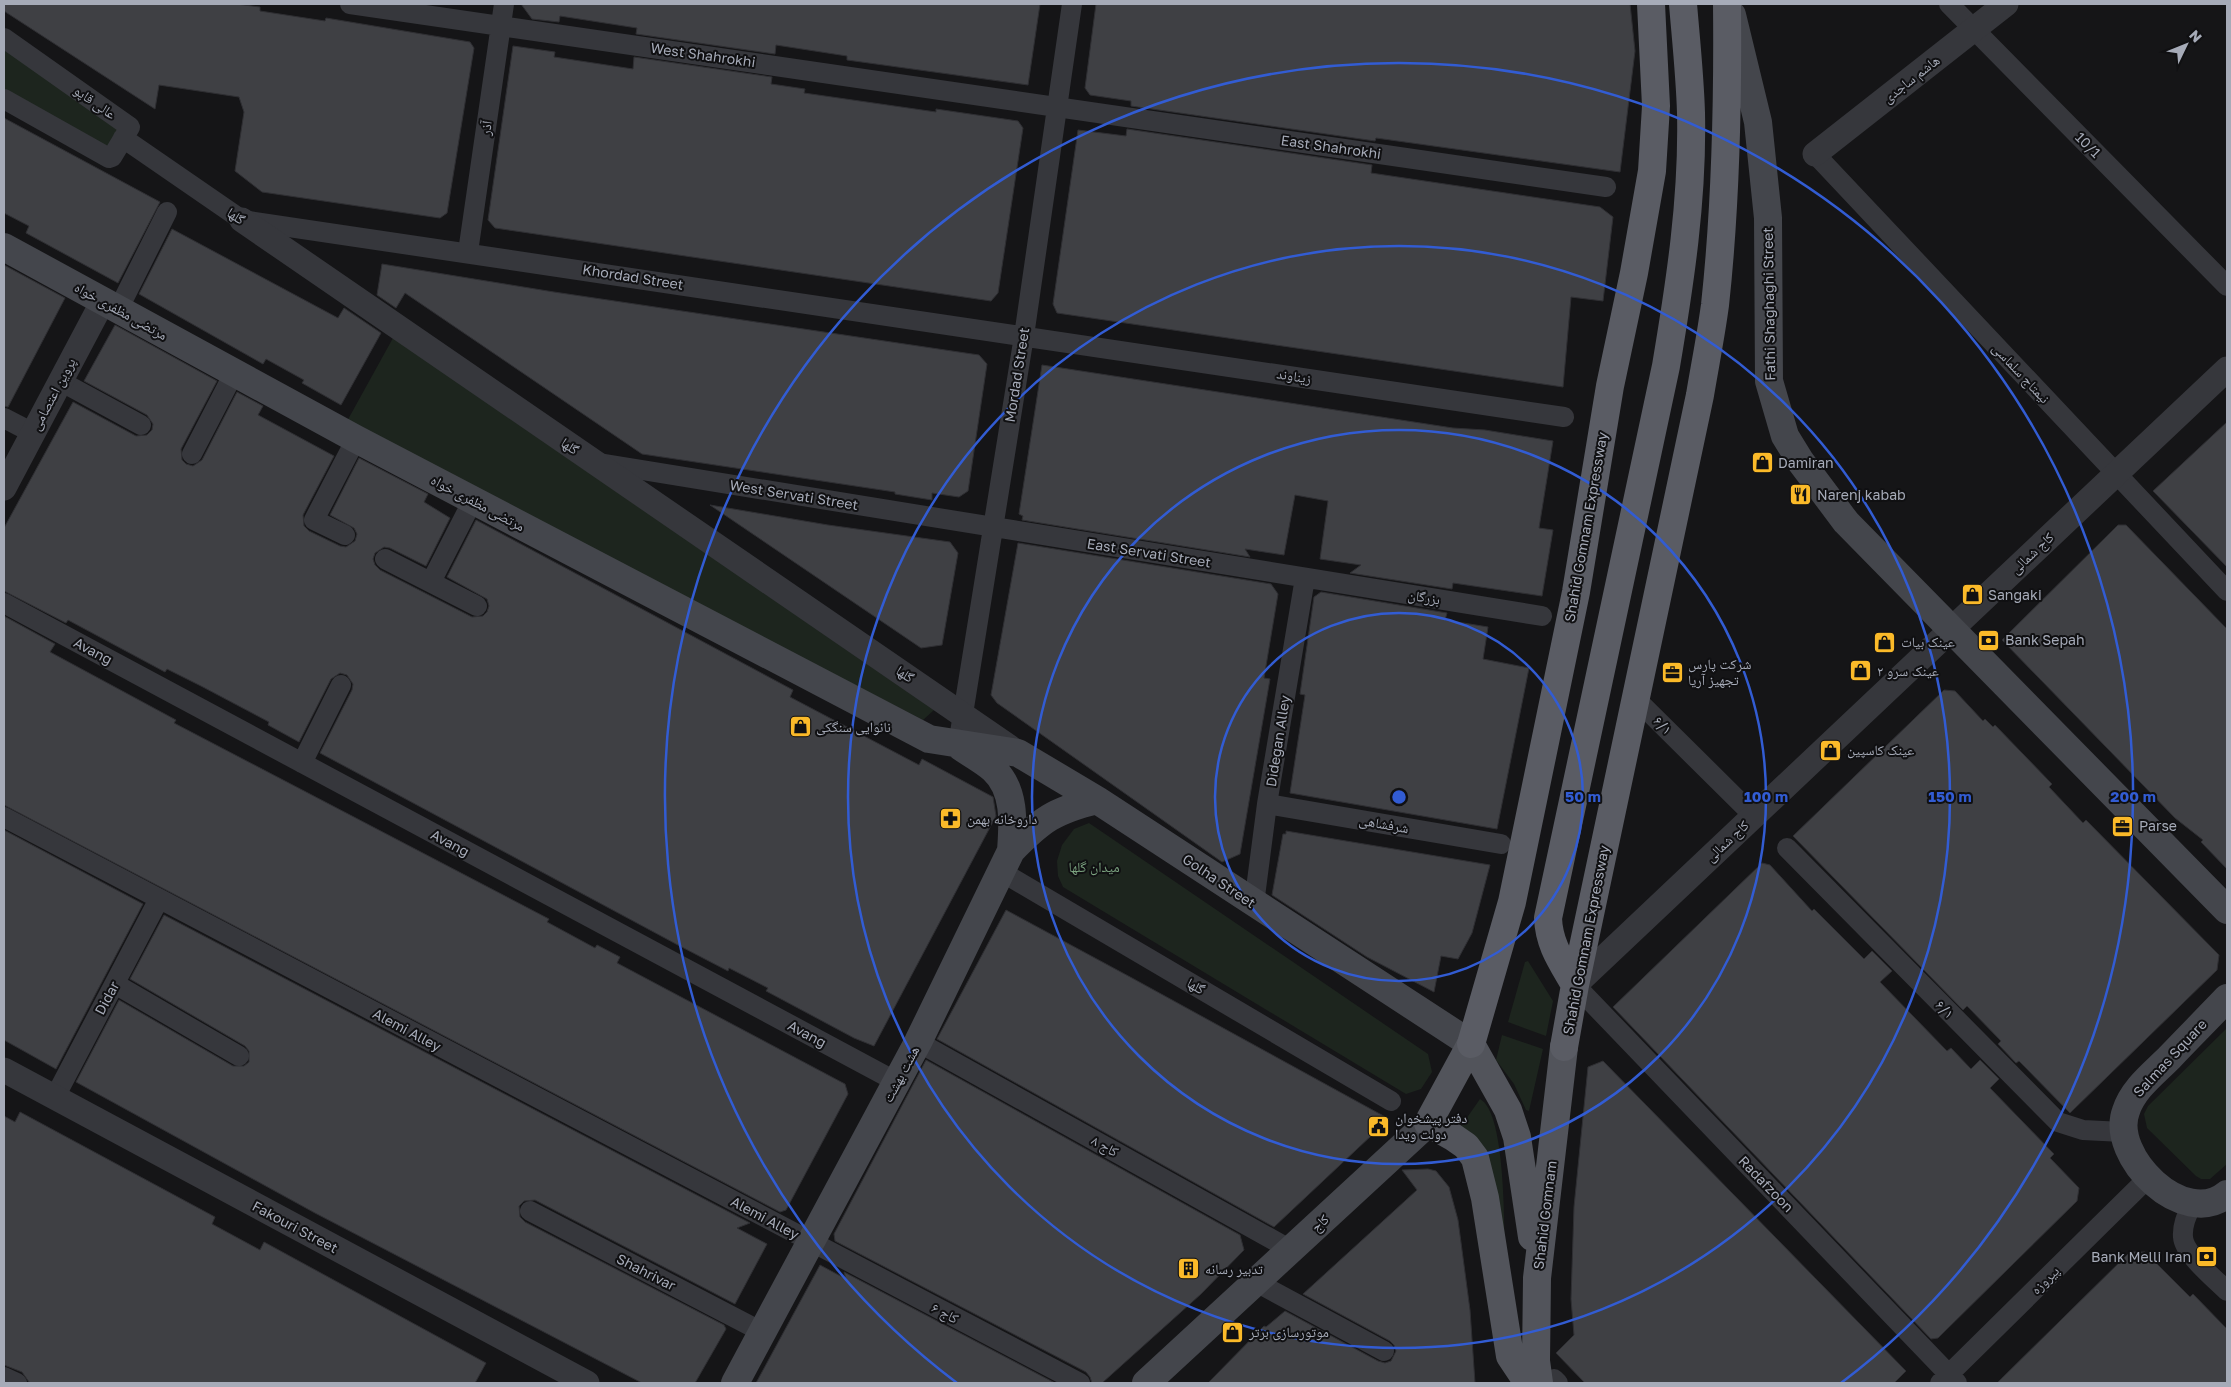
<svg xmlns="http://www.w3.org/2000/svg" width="2231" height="1387" viewBox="0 0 2231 1387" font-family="'Golos Text','Noto Naskh Arabic',sans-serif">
<rect width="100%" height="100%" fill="#151517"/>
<!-- green -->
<path fill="#1d251e" d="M4,45L122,127L108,149L4,92Z
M393,338L934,710L923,720L346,423Z
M1089,823L1428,1054L1432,1072L1421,1089L1406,1094L1063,887L1058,876L1057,861L1062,845L1074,829Z
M1528,961L1553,1001L1546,1036L1508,1022L1525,962Z
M2227,1028V1164L2210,1179H2201L2196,1176L2147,1128L2144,1114L2148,1106Z
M1502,1035L1543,1049L1529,1111L1526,1110L1514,1084L1496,1060Z
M1480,1099C1507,1113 1504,1236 1505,1267L1457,1132Z"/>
<!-- building -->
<path fill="#3f4044" stroke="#2f2f33" d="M4,4H236L260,7V11L325,21L326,18L470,42L474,48L447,213L440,218L262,192L235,171L244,112L239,97L159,85L155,109L4,11Z
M521,4H1040L1028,85L847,60V56L776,45L775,54L636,34L637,28L560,16L559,22L532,19Z
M1096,4H1630L1635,51L1620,172L1376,138L1375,141L1131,106V101L1090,95L1085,88Z
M513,46L555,52L554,57L633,69L634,57L772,77L771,84L805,89L804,93L936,112V109L1018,121L1023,128L998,293L991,301L495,228L488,220Z
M4,118L160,202L118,283L26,233L29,226L4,213Z
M1127,129L1372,165L1371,173L1600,207L1613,217L1603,301L1571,297L1563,387L1057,313L1053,304L1078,130L1126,136Z
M172,229L338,318L344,308L381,333L341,405L302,383L304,380L266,359L263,364L139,294Z
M382,264L554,292L979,355L987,364L968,491L959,497L932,493V500L895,494V492L642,454L405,293L396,308L377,295Z
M4,265L65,298L8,407L4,406Z
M115,325L217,381L181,449L182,460L186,464L193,466L202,460L237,392L263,406L258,415L334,456L303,515L304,526L309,531L340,546L346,547L355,541L357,534L354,528L330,515L359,458L428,494L424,502L450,518L426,566L390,548L384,547L375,553L373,559L375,565L380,570L472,617L483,616L487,612L489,606L487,599L447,577L476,520L793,690L790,697L919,765L922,759L993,797L996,816L874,1046L854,1038L766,991L768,988L729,968L728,971L676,944L320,753L352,690L353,684L347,675L340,673L331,679L299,742L268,725L269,722L201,686L167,669L165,672L68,620L66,623L4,591V528L73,402L136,436L147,435L152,430L153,424L147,415L84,381Z
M1042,365L1453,428L1485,430L1553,441L1539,528L1553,530L1542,596L1453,583L1452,589L1350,573L1361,565L1320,559L1328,501L1295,495L1284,555L1245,549L1250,557L1022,520L1023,516L1019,514Z
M2227,422V567L2153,491Z
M710,505L828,525L950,542L958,553L942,645L921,648Z
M2118,525H2126L2227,629V869L2201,842L2203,840L2175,818L2002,640Z
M1018,543L1271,584L1278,594L1264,678L1270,679L1240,854L1222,862L997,703L991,695Z
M1321,592L1447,613L1445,620L1488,627L1483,659L1529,668L1497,829L1290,793L1305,695L1300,694L1314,597Z
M4,616L55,644L50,652L176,720L174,723L549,919L547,922L595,948L597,945L620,957L617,963L845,1084L848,1094L786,1210L780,1212L4,805Z
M1944,690L1955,691L1983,721L1985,719L1993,727L1995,725L2052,784L2049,787L2083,823L2086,820L2219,955L2217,970L2070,1113L2019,1061L2016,1063L1998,1044L2001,1041L1967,1006L1963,1010L1793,836Z
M4,830L143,904L56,1069L4,1040Z
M1286,831L1490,865L1472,933L1458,959L1441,956L1434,992L1367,957L1272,895L1283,834H1286Z
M1762,863L1770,865L1812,911L1814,909L1864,959L1872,951L1892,971L1880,982L1947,1051L1951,1048L1971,1069L1980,1060L1999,1079L1990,1088L2054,1154L2050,1158L2079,1188L2077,1201L1938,1338L1931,1339L1613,1007Z
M1006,910L1132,978L1389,1119L1274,1227L937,1039Z
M164,915L750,1223L737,1228L767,1244L735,1304L535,1200L524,1201L519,1206L520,1217L525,1222L724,1325L726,1329L695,1383H642L315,1213L76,1082L119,1000L233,1066H244L249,1062V1051L245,1046L130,979Z
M926,1060L1240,1235L1244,1250L1201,1294L1102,1383H1092L1090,1377L1086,1372L835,1241L834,1234Z
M1603,1061L1906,1371L1894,1383H1585L1556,1353L1574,1335L1571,1299L1574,1207L1588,1067Z
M20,1112L215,1217L212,1224L260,1250L264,1242L486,1363L475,1383H32L29,1382L22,1372L4,1365V1116L15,1122Z
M1428,1169L1436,1171L1449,1187L1458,1220L1470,1310L1475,1383H1208L1264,1326L1266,1327L1285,1311L1378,1361L1385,1363L1391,1361L1396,1351L1394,1345L1390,1341L1303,1294L1417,1190L1402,1170Z
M2130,1252H2145L2190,1297L2193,1294L2227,1329V1383H1997Z
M820,1265L846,1279L844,1272L1055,1383H756Z"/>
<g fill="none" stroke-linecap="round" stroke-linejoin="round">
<!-- minor -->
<path stroke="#36373c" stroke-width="20" d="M350,4L1606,187
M1949,4L2227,286
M4,38L130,127L112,157L109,158L4,99
M123,138L242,220L1564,417
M1815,154L2227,591
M468,252L504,4
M118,310L167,212
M60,381L141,425
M4,418L33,433
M192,454L234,373
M599,463L1542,616
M345,535L314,520L356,439
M385,559L477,606
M431,582L473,500
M4,603L897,1082
M1635,698L1754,816
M958,745L1024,336L1072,4
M302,763L341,685
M1267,804L1501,844
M4,817L1080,1383
M1787,848L2058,1122L2083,1130L2123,1132
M1000,871L1391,1101
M1254,904L1267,804L1305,578
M115,984L239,1056
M1575,985L1957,1383
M918,1042L1291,1250
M55,1097L159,899
M2192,1204C2187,1215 2182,1225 2183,1237C2184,1254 2215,1279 2227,1291
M530,1211L762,1332
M1256,1282L1384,1351
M4,1377L17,1383
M1554,1379L1558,1383
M1940,1383L2149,1177"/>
<!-- tertiary -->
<path stroke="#36373c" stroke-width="25" d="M1815,154L2006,4
M242,220L1018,753
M4,488L103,301
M1575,985L2227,369
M4,1070L587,1383"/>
<!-- secondary -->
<path stroke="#44464c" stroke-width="28" d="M1732,15L1758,122L1768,218L1769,381L1785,436L1801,462L1846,522L2227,910
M4,247L356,439L929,739L1018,753L1097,800L1471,1044
M961,747C971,754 984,761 993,769C1016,790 1013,824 1011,851
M2227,998C2208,1018 2188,1038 2169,1058C2153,1074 2133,1089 2126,1111C2109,1156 2184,1230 2227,1194
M735,1383L918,1042L1011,851C1042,819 1054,811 1097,800
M1146,1383L1428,1123"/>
<!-- primary -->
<path stroke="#52545b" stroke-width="28" d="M1471,1044L1428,1123L1453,1137L1466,1146L1475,1158L1485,1198L1510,1356L1528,1383
M1471,1044L1508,1110L1517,1137L1532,1237
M1539,1383L1536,1361L1537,1278L1564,1047"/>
<!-- trunk -->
<path stroke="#5a5c64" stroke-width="28" d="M1575,985C1562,962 1549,945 1548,918L1666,366C1680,283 1693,198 1691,113C1690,77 1686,40 1683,4
M1471,1044L1512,902L1576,592L1610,386L1634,273L1652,171L1656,106L1651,4
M1564,1047L1575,985L1700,395C1705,365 1711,335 1715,305C1726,204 1728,104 1727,4"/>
</g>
<!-- distance rings -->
<g fill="none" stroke="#325cd3" stroke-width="2.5">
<circle cx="1399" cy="797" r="184"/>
<circle cx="1399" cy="797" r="367"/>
<circle cx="1399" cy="797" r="551"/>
<path d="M957 1383A734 734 0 1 1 1841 1383"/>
</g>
<!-- icons -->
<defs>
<symbol id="shop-square" viewBox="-11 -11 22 22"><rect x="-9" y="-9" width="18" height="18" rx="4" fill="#fbba29" stroke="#101012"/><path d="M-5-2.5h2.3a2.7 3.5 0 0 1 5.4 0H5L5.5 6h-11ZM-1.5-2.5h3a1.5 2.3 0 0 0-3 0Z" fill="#111"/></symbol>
<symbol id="restaurant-square" viewBox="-11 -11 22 22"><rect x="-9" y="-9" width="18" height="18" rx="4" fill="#fbba29" stroke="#101012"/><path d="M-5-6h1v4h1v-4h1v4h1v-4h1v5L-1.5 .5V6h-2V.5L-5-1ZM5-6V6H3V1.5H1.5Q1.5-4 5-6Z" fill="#111"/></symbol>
<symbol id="bank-square" viewBox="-11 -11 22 22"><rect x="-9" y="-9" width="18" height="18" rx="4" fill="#fbba29" stroke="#101012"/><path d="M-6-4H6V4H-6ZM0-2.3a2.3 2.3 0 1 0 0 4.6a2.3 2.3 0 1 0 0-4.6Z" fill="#111"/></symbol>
<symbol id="office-square" viewBox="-11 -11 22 22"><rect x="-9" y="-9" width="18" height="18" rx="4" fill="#fbba29" stroke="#101012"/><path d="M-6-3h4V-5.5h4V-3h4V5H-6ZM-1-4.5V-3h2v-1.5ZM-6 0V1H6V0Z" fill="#111"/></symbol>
<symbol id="pharmacy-square" viewBox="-11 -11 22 22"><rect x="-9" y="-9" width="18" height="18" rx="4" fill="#fbba29" stroke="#101012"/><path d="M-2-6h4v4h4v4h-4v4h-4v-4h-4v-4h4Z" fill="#111"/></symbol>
<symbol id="civic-square" viewBox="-11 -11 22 22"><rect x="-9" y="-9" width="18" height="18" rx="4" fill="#fbba29" stroke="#101012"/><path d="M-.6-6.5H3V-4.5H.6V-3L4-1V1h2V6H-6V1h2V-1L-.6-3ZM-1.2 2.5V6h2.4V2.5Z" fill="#111"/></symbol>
<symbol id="building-square" viewBox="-11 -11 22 22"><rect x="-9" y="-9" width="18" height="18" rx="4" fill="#fbba29" stroke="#101012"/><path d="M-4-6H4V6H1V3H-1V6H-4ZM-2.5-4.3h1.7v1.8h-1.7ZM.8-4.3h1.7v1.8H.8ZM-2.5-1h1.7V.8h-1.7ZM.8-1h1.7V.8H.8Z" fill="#111"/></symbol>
</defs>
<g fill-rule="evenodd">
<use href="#shop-square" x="1750" y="450" width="25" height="25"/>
<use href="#restaurant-square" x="1788" y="482" width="25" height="25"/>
<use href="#shop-square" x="1960" y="582" width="25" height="25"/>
<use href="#bank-square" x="1976" y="628" width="25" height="25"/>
<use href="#shop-square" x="1872" y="630" width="25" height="25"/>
<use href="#shop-square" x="1848" y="658" width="25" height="25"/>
<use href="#office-square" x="1660" y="660" width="25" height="25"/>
<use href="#shop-square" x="788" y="714" width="25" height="25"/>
<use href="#shop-square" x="1818" y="738" width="25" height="25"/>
<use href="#pharmacy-square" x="938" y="806" width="25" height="25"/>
<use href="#office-square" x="2110" y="814" width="25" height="25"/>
<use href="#civic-square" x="1366" y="1114" width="25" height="25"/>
<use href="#bank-square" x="2194" y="1244" width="25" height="25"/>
<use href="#building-square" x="1176" y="1256" width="25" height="25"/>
<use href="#shop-square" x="1220" y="1320" width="25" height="25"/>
</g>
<g text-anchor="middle" stroke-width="4" stroke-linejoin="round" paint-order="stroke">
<!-- street labels -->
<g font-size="14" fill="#a6abb8" stroke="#101012">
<text transform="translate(703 55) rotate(8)" y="5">West Shahrokhi</text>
<text transform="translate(1911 79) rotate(-38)" y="5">هاشم ساجدی</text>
<text transform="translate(95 102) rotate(35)" y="5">عالی قاپو</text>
<text transform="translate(486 128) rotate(-82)" y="5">آذر</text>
<text transform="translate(2088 145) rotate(45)" y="5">10/1</text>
<text transform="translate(1331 147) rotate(8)" y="5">East Shahrokhi</text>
<text transform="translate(236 216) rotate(34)" y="5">گلها</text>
<text transform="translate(633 277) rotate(9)" y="5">Khordad Street</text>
<text transform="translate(1769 304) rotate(-91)" y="5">Fathi Shaghaghi Street</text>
<text transform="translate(121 311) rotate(29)" y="5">مرتضی مظفری خواه</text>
<text transform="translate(2021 373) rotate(47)" y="5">نیمتاج سلماسی</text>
<text transform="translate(1017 375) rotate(-81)" y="5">Mordad Street</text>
<text transform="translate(1294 376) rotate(9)" y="5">زیناوند</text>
<text transform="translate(53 394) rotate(-62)" y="5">پروین اعتصامی</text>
<text transform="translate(570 446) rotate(35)" y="5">گلها</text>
<text transform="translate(794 495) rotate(9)" y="5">West Servati Street</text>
<text transform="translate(478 503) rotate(28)" y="5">مرتضی مظفری خواه</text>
<text transform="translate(1586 527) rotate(-80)" y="5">Shahid Gomnam Expressway</text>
<text transform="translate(1149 553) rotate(9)" y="5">East Servati Street</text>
<text transform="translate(2032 553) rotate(-43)" y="5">کاج شمالی</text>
<text transform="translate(1424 597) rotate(9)" y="5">بزرگان</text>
<text transform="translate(93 651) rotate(28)" y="5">Avang</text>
<text transform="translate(905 674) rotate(34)" y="5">گلها</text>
<text transform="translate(1663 725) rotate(45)" y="5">۶/۱</text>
<text transform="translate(1278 741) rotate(-81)" y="5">Didegan Alley</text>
<text transform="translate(1384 824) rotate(10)" y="5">شرفشاهی</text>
<text transform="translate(1727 841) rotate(-43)" y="5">کاج شمالی</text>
<text transform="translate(450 843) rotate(28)" y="5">Avang</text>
<text transform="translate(1219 881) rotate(34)" y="5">Golha Street</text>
<text transform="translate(1586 940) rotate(-79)" y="5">Shahid Gomnam Expressway</text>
<text transform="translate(1196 986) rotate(30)" y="5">گلها</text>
<text transform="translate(107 998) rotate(-62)" y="5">Didar</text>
<text transform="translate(1945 1009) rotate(45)" y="5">۶/۱</text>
<text transform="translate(407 1030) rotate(28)" y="5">Alemi Alley</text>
<text transform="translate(807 1034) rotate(28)" y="5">Avang</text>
<text transform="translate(2170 1058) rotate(-47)" y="5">Salmas Square</text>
<text transform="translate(901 1074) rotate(-62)" y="5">هشت بهشت</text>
<text transform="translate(1105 1146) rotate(29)" y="5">کاج ۸</text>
<text transform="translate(1766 1184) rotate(46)" y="5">Radafzoon</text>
<text transform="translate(1545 1215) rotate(-83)" y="5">Shahid Gomnam</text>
<text transform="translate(765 1218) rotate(28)" y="5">Alemi Alley</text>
<text transform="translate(1320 1223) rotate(-43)" y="5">کاج</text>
<text transform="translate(295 1227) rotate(28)" y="5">Fakouri Street</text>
<text transform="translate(646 1272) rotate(27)" y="5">Shahrivar</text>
<text transform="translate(2045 1280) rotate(-45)" y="5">پیروزه</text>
<text transform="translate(945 1313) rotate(28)" y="5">کاج ۶</text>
</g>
<!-- poi labels -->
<g font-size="14" fill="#a6abb8" stroke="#101012" text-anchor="start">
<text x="1778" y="468">Damiran</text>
<text x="1817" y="500">Narenj kabab</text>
<text x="1988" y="600">Sangaki</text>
<text x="2005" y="645">Bank Sepah</text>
<text x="1901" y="647">عینک بیات</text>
<text x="1688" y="669">شرکت پارس<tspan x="1688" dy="16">تجهیز آریا</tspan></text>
<text x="1877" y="676">عینک سرو ۲</text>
<text x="816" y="732">نانوایی سنگکی</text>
<text x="1847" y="755">عینک کاسپین</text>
<text x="967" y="824">داروخانه بهمن</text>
<text x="2139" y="831">Parse</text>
<text x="1395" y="1123">دفتر پیشخوان<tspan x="1395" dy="16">دولت ویدا</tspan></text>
<text x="2191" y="1262" text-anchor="end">Bank Melli Iran</text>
<text x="1205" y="1274">تدبیر رسانه</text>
<text x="1249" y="1337">موتورسازی برتر</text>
</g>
<!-- park labels -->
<g font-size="14" fill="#7ca480" stroke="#101012">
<text x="1094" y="872">میدان گلها</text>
</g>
</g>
<circle cx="1399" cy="797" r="8" fill="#325cd3" stroke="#101012" stroke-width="2.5"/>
<g font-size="15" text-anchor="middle" font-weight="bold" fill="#325cd3" stroke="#101012" stroke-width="4" stroke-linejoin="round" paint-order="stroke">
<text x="1583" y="802">50 m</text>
<text x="1766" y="802">100 m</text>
<text x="1950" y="802">150 m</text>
<text x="2133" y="802">200 m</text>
</g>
<!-- border -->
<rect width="2231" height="1387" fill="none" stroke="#a6abb8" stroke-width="10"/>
<!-- north arrow -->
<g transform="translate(2186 45) rotate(47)" stroke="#101012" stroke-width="4" paint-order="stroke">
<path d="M0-4L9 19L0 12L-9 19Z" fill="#a6abb8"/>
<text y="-8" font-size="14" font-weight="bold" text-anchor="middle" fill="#a6abb8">N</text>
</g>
</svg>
